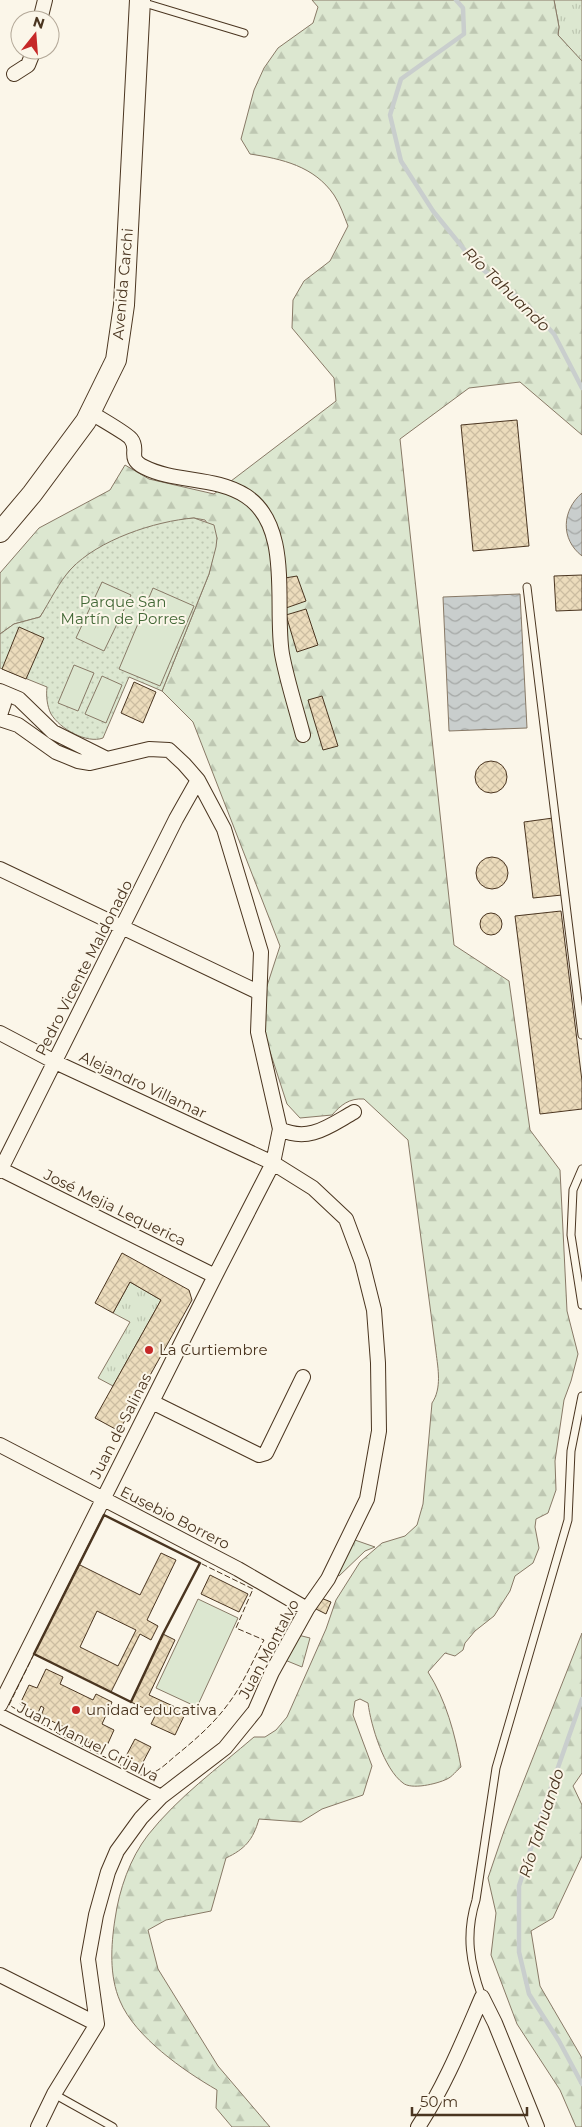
<svg xmlns="http://www.w3.org/2000/svg" width="582" height="2127" viewBox="0 0 582 2127" font-family="Montserrat,sans-serif">
<defs>
<pattern id="grass-tufts" width="24" height="20" patternUnits="userSpaceOnUse" patternTransform="scale(1.25)"><rect width="24" height="20" fill="#dce7d0"/><path d="M3 7l-1-3M5 7V3M7 7l1-3M15 17l-1-3M17 17v-4M19 17l1-3" fill="none" stroke="#bec7b2"/></pattern>
<pattern id="forest-firs" width="22" height="20" patternUnits="userSpaceOnUse" patternTransform="scale(1.25)"><rect width="22" height="20" fill="#dce7d0"/><path d="M5 1l3.5 6h-7zM16 11l3.5 6h-7z" fill="#bec7b2"/></pattern>
<pattern id="park-dots" width="8" height="8" patternUnits="userSpaceOnUse" patternTransform="scale(1.25)"><rect width="8" height="8" fill="#dce7d0"/><path d="M2 2h.1M6 6h.1" fill="none" stroke="#bec7b2" stroke-width="1.8" stroke-linecap="round"/></pattern>
<pattern id="water-waves" width="16" height="10" patternUnits="userSpaceOnUse" patternTransform="scale(1.25)"><rect width="16" height="10" fill="#c9cecd"/><path d="M0 5q4-4 8 0t8 0" fill="none" stroke="#a5a8a6"/></pattern>
<pattern id="building-cross-hatch" width="8" height="8" patternUnits="userSpaceOnUse" patternTransform="scale(1.25)"><rect width="8" height="8" fill="#ecdcbc"/><path d="M0 0l8 8M0 8l8-8" fill="none" stroke="#ccbda1"/></pattern>
</defs>
<rect width="100%" height="100%" fill="#fbf6e9"/>
<!-- grass -->
<path fill="url(#grass-tufts)" stroke="#887966" d="M554,0H582V62L558,35L559,27Z
M130,1282L161,1300L113,1386L98,1378L130,1322L113,1313Z
M352,1539L375,1547L365,1551L339,1576L336,1574Z
M294,1634L310,1638L302,1667L280,1658Z"/>
<!-- forest -->
<path fill="url(#forest-firs)" stroke="#887966" d="M312,0H554L559,27L558,35L582,61V435L520,382L469,388L400,439L454,945L509,981L530,1130L560,1170L567,1311L578,1354L571,1381L564,1400L555,1461L556,1490L548,1513L536,1519L535,1527L539,1548L533,1563L515,1576L510,1591L494,1616L475,1631L465,1643L463,1650L455,1656L445,1653L428,1672C446,1700 455,1734 461,1767C457,1770 452,1777 447,1779C437,1784 411,1790 403,1783C384,1769 371,1726 368,1703L360,1699L355,1701L353,1715L372,1766L363,1795L322,1809L301,1822L259,1819C253,1840 245,1849 226,1858L211,1911L166,1920L148,1930L158,1969L218,2066L270,2127H232L216,2108L217,2090C184,2071 135,2037 120,2001C109,1976 111,1945 115,1919C119,1890 130,1858 148,1835C178,1797 218,1768 254,1737H265L276,1730L287,1717L326,1629L336,1600L360,1562L382,1543L405,1536L417,1525L423,1504L432,1403C442,1388 438,1369 436,1352L408,1140L364,1099C349,1098 341,1105 332,1115L300,1118L287,1104L263,1030L265,992L280,946L193,722L162,691L209,574L217,538L205,520L194,518L184,519L70,570L40,617L14,624L0,634V573L39,528L110,490L125,465L149,479L214,494L336,401L334,378L292,328L293,300L304,281L330,261L348,226C344,216 340,204 334,195C314,166 282,159 250,154L241,139L254,90L264,68L278,48L313,23L318,7Z
M582,1633V1773L573,1786L582,1805V1856L553,1918L531,1931L540,1986L582,2058V2127H576L560,2090L517,2024L491,1955L496,1913L488,1878L504,1831Z"/>
<!-- park -->
<path fill="url(#park-dots)" stroke="#887966" d="M194,518L214,525L217,538L216,547L209,574L162,691L129,677L103,738C87,744 60,729 51,714C47,706 46,696 47,687L0,668V634L14,624L40,617C50,601 59,582 71,569C98,540 155,521 194,518Z"/>
<!-- garden -->
<path fill="#dce7d0" stroke="#887966" d="M102,582L131,595L104,651L76,638Z
M153,588L194,606L160,686L119,669Z
M74,665L94,673L78,711L58,703Z
M102,676L122,685L106,723L85,714Z
M198,1599L238,1618L197,1707L156,1688Z"/>
<!-- water -->
<path fill="url(#water-waves)" stroke="#887966" d="M582,493V556C560,539 562,510 582,493Z
M520,594L527,728L449,731L443,597Z"/>
<g fill="none" stroke-linecap="round" stroke-linejoin="round">
<!-- stream -->
<path stroke="#c9cecd" stroke-width="4.5" d="M456,0L463,8L464,34L401,79L390,115L401,161L433,211L476,264L528,306L554,334L582,388
M582,1699L542,1813L519,1886V1952L529,1994L559,2041L582,2084"/>
</g>
<!-- building -->
<path fill="url(#building-cross-hatch)" stroke="#4a3520" fill-rule="evenodd" d="M517,420L529,546L473,551L461,425Z
M582,575V610L556,611L554,576Z
M297,576L306,601L286,608L285,578Z
M306,609L318,645L297,652L286,615Z
M19,627L44,638L26,679L2,669Z
M134,682L156,692L143,723L121,713Z
M322,696L338,746L323,750L308,700Z
M475 777a16 16 0 1 1 32 0a16 16 0 1 1-32 0Z
M553,818L562,895L533,898L524,822Z
M476 873a16 16 0 1 1 32 0a16 16 0 1 1-32 0Z
M561,911L582,1081V1109L540,1114L515,916Z
M480 924a11 11 0 1 1 22 0a11 11 0 1 1-22 0Z
M122,1253L189,1290L192,1300L119,1431L95,1418L161,1300L130,1282L113,1313L95,1303Z
M161,1553L176,1560L147,1620L158,1626L151,1640L140,1634L111,1692L34,1654L78,1564L140,1595ZM97,1611L136,1630L118,1666L80,1647Z
M210,1575L248,1594L239,1612L201,1594Z
M321,1598L331,1602L326,1614L316,1609Z
M163,1634L175,1640L149,1695L186,1712L175,1735L151,1724L156,1714L131,1702Z
M46,1669L63,1677L60,1684L93,1700L96,1694L112,1702L102,1724L114,1730L105,1750L80,1739L81,1735L41,1716L44,1708L41,1706L38,1713L20,1704L29,1685L37,1688Z
M135,1739L151,1747L141,1766L125,1758Z"/>
<g fill="none" stroke-linecap="round" stroke-linejoin="round">
<defs>
<path id="lane" d="M141,2L244,33
M527,587L582,1035
M582,1169L573,1190L571,1235L582,1305
M482,1997C470,1963 465,1935 476,1900L496,1768L568,1520L571,1451L582,1396
M54,2094L113,2127"/>
<path id="street" d="M40,20L45,0
M14,74L28,65L34,50
M90,412C97,417 128,434 131,439C140,450 126,458 144,467C175,483 215,476 246,496C293,527 274,606 282,654C287,681 296,708 303,735
M0,691L19,699L53,732L105,758
M0,692L4,703L0,715
M0,719L18,725L56,752L78,761L90,763L149,749L169,750L184,764L198,780L224,829L261,952L258,1032L280,1129L273,1163L215,1276L0,1705
M0,869L258,992
M0,1033L55,1062L273,1163L313,1188L346,1219L362,1262L374,1310L378,1363L379,1431L367,1499L328,1579L307,1609L272,1672L255,1711L225,1748L161,1797L141,1818L117,1851L108,1872L96,1915L88,1959L97,2024L54,2094L38,2127
M280,1129C309,1143 329,1126 354,1112
M0,1169L215,1276
M0,1171L176,819L198,780
M152,1402L259,1455L266,1453L303,1377
M0,1445L238,1569L307,1609
M0,1716L161,1797
M0,1975L97,2024
M482,1997L495,2023L537,2127
M418,2127C445,2086 463,2041 482,1997"/>
<path id="secondary" d="M0,532L32,494L86,421L116,360L124,305L140,0"/>
</defs>
<!-- lane casing -->
<use href="#lane" stroke="#4a3520" stroke-width="9"/>
<!-- street casing -->
<use href="#street" stroke="#4a3520" stroke-width="16"/>
<!-- secondary casing -->
<use href="#secondary" stroke="#4a3520" stroke-width="22"/>
<!-- lane -->
<use href="#lane" stroke="#fbf6e9" stroke-width="7"/>
<!-- street -->
<use href="#street" stroke="#fbf6e9" stroke-width="14"/>
<!-- secondary -->
<use href="#secondary" stroke="#fbf6e9" stroke-width="20"/>
<!-- fence -->
<path stroke="#4a3520" stroke-width="1" stroke-dasharray="6 2.5" stroke-linecap="butt" d="M34,1654L9,1705L66,1738L141,1775C154,1776 165,1765 174,1757C195,1740 215,1723 231,1700C244,1682 253,1660 264,1640L236,1628L253,1589L200,1563"/>
<!-- wall -->
<path stroke="#4a3520" stroke-width="2.5" d="M104,1515L200,1563L163,1634L131,1702L34,1654Z"/>
</g>
<!-- markers -->
<g fill="#c62828" stroke="#fbf6e9" stroke-width="2">
<circle cx="149" cy="1350" r="5"/>
<circle cx="76" cy="1710" r="5"/>
</g>
<g text-anchor="middle" stroke-width="4" stroke-linejoin="round" paint-order="stroke">
<!-- street labels -->
<g font-size="15" fill="#4a3520" stroke="#fbf6e9">
<text transform="translate(123 284) rotate(-85)" y="5">Avenida Carchi</text>
<text transform="translate(84 968) rotate(-63)" y="5">Pedro Vicente Maldonado</text>
<text transform="translate(143 1085) rotate(25)" y="5">Alejandro Villamar</text>
<text transform="translate(115 1208) rotate(26)" y="5">José Mejia Lequerica</text>
<text transform="translate(121 1426) rotate(-63)" y="5">Juan de Salinas</text>
<text transform="translate(175 1518) rotate(27)" y="5">Eusebio Borrero</text>
<text transform="translate(269 1649) rotate(-62)" y="5">Juan Montalvo</text>
<text transform="translate(88 1742) rotate(27)" y="5">Juan Manuel Grijalva</text>
</g>
<!-- park labels -->
<g font-size="15" fill="#436837" stroke="#fbf6e9">
<text x="123" y="607">Parque San<tspan x="123" dy="17">Martín de Porres</tspan></text>
</g>
<!-- poi labels -->
<g font-size="15" fill="#4a3520" stroke="#fbf6e9" text-anchor="start">
<text x="159" y="1355">La Curtiembre</text>
<text x="86" y="1715">unidad educativa</text>
</g>
<!-- water labels -->
<g font-size="16" font-style="italic" fill="#4a3520" stroke="#fbf6e9">
<text transform="translate(507 289) rotate(44)" y="6">Río Tahuando</text>
<text transform="translate(541 1823) rotate(-72)" y="6">Río Tahuando</text>
</g>
</g>
<!-- north arrow -->
<g transform="translate(35 35) rotate(17)"><circle r="24" fill="#fbf6e9" stroke="#b4a999"/>
<path d="M0-4L9 19L0 12L-9 19Z" fill="#c62828"/>
<text y="-8" font-size="14" font-weight="bold" text-anchor="middle" fill="#4a3520">N</text>
</g>
<!-- scale -->
<path d="M412 2107v8h115v-8" fill="none" stroke="#4a3520" stroke-width="2.5"/>
<text x="420" y="2107" font-size="15" fill="#4a3520" stroke="#fbf6e9" stroke-width="4" paint-order="stroke">50 m</text>
</svg>
